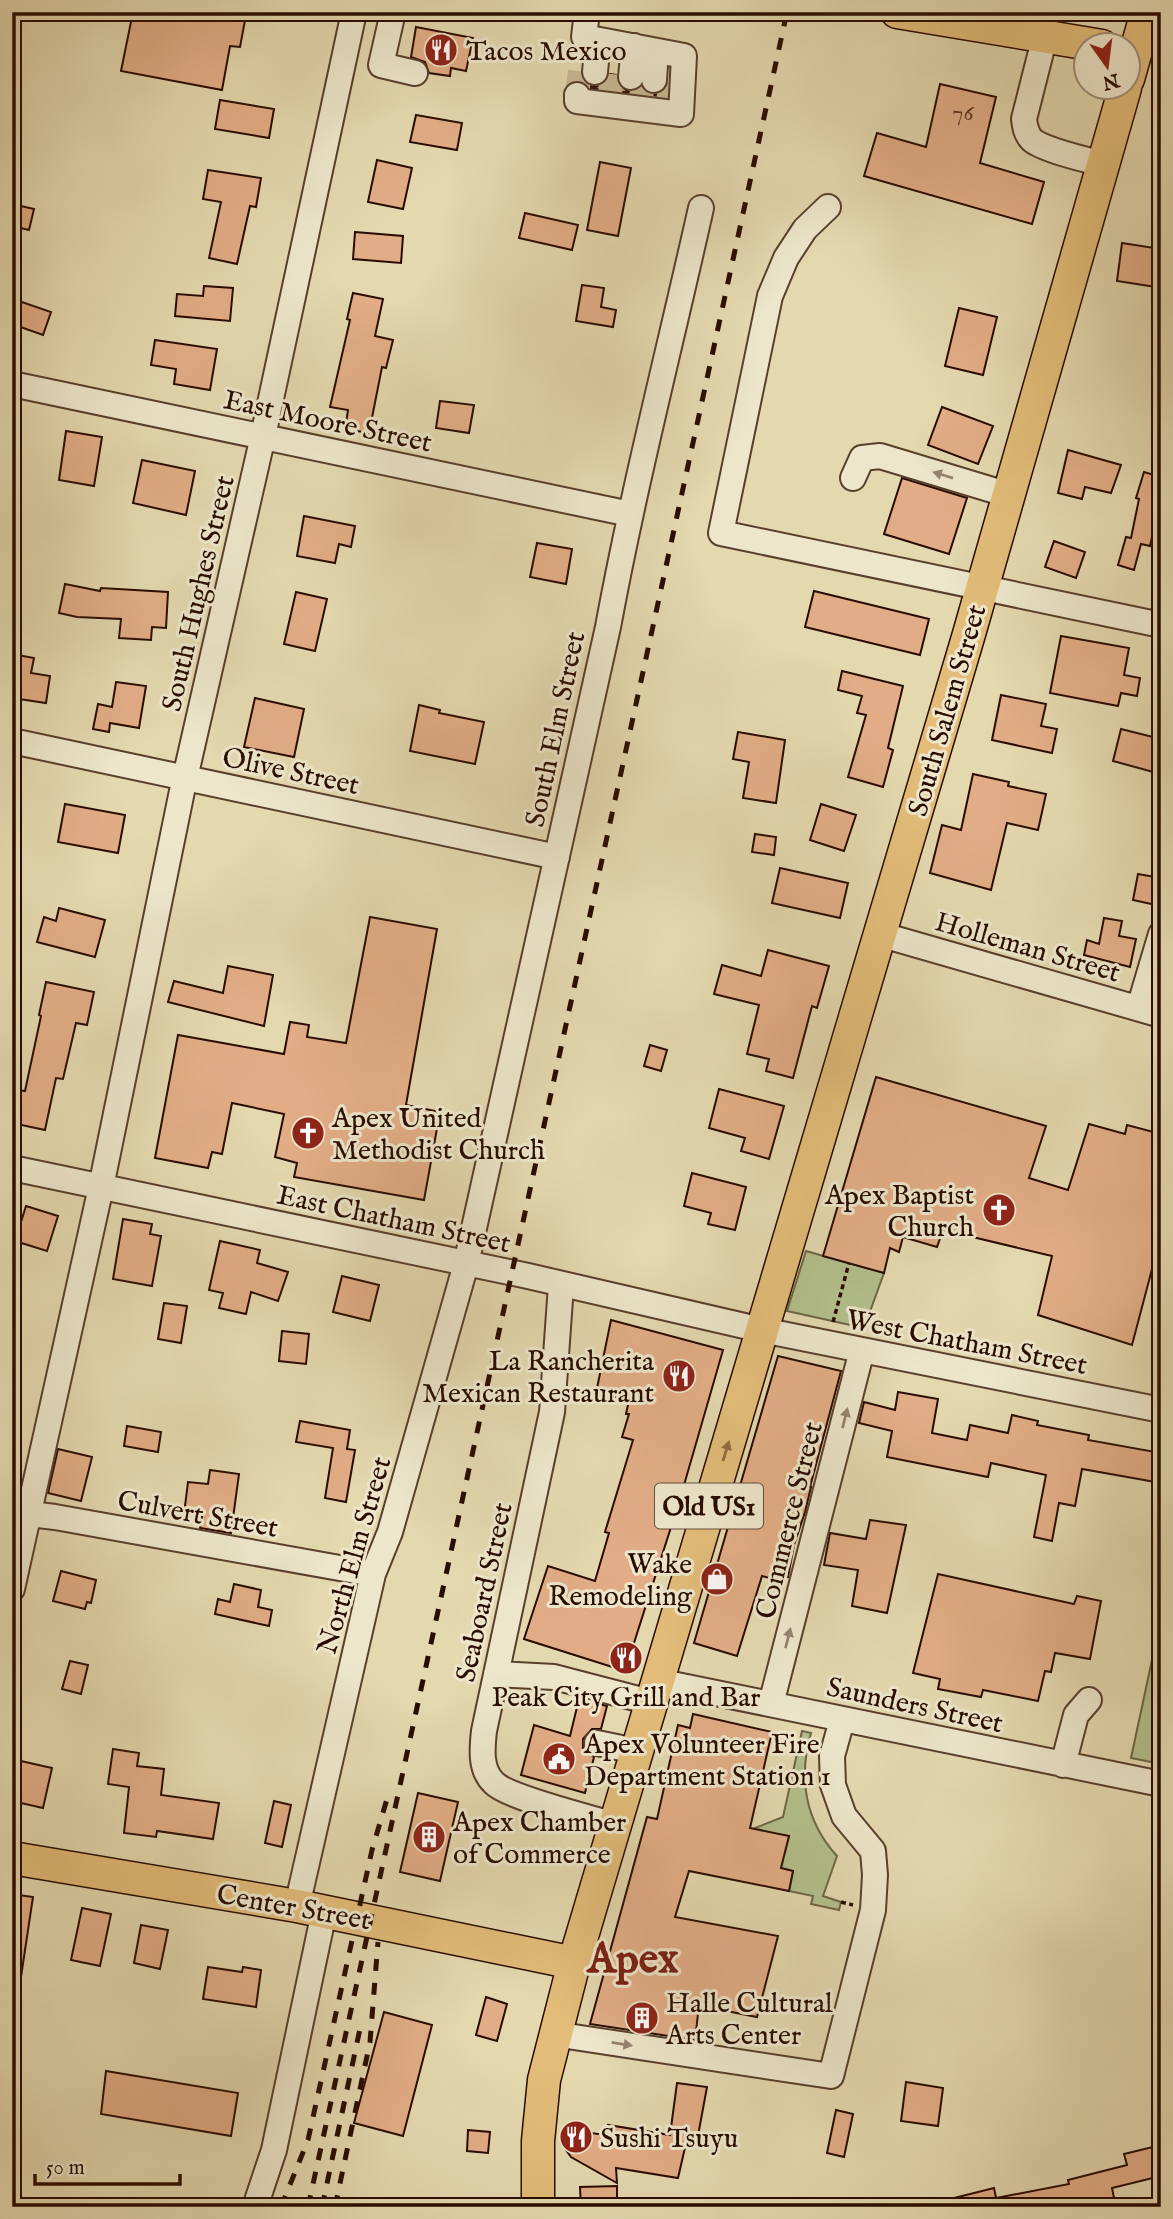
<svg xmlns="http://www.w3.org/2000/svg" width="1173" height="2219" viewBox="0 0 1173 2219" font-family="'IM FELL English',serif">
<rect width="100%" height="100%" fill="#e4d8af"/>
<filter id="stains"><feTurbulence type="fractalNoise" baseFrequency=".00286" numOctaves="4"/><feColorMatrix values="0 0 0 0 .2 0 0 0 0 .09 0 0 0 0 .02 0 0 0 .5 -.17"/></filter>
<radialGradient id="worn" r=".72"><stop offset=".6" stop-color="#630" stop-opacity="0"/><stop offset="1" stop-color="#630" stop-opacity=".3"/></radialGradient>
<!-- green -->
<path fill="#b2bf8c" stroke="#6e6646" stroke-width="2" d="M806,1251L884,1273L864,1328L787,1311Z
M1161,1618V1764L1131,1758Z
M802,1731L811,1733C798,1778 805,1821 837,1856L823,1896L841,1902L839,1910L811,1904L813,1896L789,1891L793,1871L758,1863L784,1855L789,1836L750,1830L783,1817Z"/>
<!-- building -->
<path fill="#e2ad86" stroke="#290c01" stroke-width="2" d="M133,12H230L246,15L240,47L230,46L222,90L121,71Z
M416,27L473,38L466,71L451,68L450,76L429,73L425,62L411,57Z
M610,74L616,75L618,84L629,92L641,87L646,93L654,95L661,93L668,85L667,97L590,88L587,84L593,87L601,86L607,81Z
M940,84L996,97L980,163L1044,182L1032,224L864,176L877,133L926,147Z
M220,100L274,109L269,138L215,129Z
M416,115L462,123L457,150L410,142Z
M377,160L412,168L403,209L368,202Z
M600,162L631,168L618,236L587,230Z
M208,170L261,178L256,207L250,206L237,264L209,258L221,202L203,199Z
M12,204L34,209L29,230L12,226Z
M525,213L578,225L572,250L519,238Z
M355,232L403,236L401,263L353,259Z
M1122,243L1161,249L1156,287L1117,281Z
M582,285L604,288L601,307L616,310L613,327L576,321Z
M204,286L233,288L230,321L175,316L177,294L203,296Z
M353,293L383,299L375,336L393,340L386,368L382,367L369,433L345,429L348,410L330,407L350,320L347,319Z
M16,300L51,312L43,335L12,324V311Z
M959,308L997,317L983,375L945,366Z
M155,340L217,349L210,390L174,384L176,369L151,365Z
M440,401L474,405L469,433L436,428Z
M942,407L993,426L978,464L928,445Z
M66,431L102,437L94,486L59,480Z
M1068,450L1121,465L1111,493L1085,487L1082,499L1058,493Z
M142,460L195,471L186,515L133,503Z
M1144,472L1161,477V497L1150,546L1141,544L1134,570L1118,565L1126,537L1131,538L1139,499L1136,498Z
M902,478L967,498L949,554L884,534Z
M304,516L355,526L351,547L339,544L335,563L297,556Z
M1054,541L1085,552L1076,578L1045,567Z
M537,543L572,549L566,584L530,577Z
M65,584L100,591L101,588L168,592L166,628L152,627L151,640L119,638L121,619L77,617L59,613Z
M814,591L929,619L920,655L805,627Z
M296,592L327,599L315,651L284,644Z
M1061,636L1129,648L1124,675L1140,678L1137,696L1121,693L1118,706L1050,693Z
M12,654L34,658L31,673L50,676L46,703L12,698Z
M842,671L903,686L888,748L893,750L883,787L848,777L866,715L857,713L862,696L838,690Z
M116,682L146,686L139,728L110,723L109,732L93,729L98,704L112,707Z
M1001,695L1046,704L1041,726L1057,729L1052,753L992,740Z
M255,698L304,709L294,757L244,747Z
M419,705L440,710L439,713L484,722L475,764L410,751Z
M1121,729L1161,739V757L1157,773L1113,761Z
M738,732L785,740L776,803L743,798L749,762L733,759Z
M973,774L1009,782L1008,786L1046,794L1038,830L1007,823L991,890L930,873L942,825L961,830Z
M65,804L125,815L118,853L58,842Z
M821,804L856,815L844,851L810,840Z
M755,834L776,837L774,855L752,852Z
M780,868L848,883L840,918L772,903Z
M1138,874L1161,878L1156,905L1133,900Z
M59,908L105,920L95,957L37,942L44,917L56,921Z
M370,917L437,929L406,1105L440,1112L424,1200L294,1177L297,1163L275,1157L284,1114L232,1103L222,1154L212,1152L208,1168L155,1158L178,1035L284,1054L290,1022L309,1025L307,1037L346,1043Z
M1104,918L1122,921L1119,936L1136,939L1130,967L1084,955L1087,940L1099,944Z
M768,950L829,966L817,1008L812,1006L793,1078L766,1071L769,1059L747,1054L759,1005L714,994L722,965L761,976Z
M228,966L273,975L264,1026L168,1002L174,981L223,993Z
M46,982L94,992L87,1025L76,1023L63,1079L56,1078L45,1130L12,1123V1089L25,1091L41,1016L39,1015Z
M650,1045L667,1050L661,1071L644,1066Z
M876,1077L1046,1126L1029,1178L1068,1190L1089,1124L1125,1134L1127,1125L1161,1134V1235L1132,1345L1038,1315L1052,1256L943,1230L937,1247L903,1237L899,1252L890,1248L884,1273L823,1256Z
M719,1089L784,1106L769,1159L741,1151L745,1138L709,1128Z
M692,1173L746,1187L735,1230L708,1224L711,1213L684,1206Z
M26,1206L58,1216L47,1251L15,1241Z
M123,1219L152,1224L150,1234L161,1236L152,1286L113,1279Z
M220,1241L260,1250L257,1263L288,1272L278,1301L251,1292L246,1314L219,1308L223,1293L209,1290Z
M342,1276L379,1285L370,1321L333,1312Z
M164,1303L187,1306L181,1343L158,1339Z
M611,1320L723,1350L680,1499L625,1671L524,1639L548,1566L595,1581L609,1533L605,1532L633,1440L622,1437L629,1414H626L629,1400L596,1393Z
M282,1331L309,1334L306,1364L279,1361Z
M778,1356L841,1371L810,1487H811L805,1512L794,1545L788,1577H785L784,1582L762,1576L737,1656L694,1643Z
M898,1392L938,1399L932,1433L967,1440L970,1425L1008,1433L1012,1415L1038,1421L1037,1425L1089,1435L1088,1440L1161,1453V1483L1082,1469L1075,1506L1059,1503L1052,1541L1034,1537L1046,1475L991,1463L988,1477L887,1457L892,1431L859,1423L864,1402L895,1410Z
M300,1421L350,1430L347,1449L355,1450L346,1502L325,1498L333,1448L296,1442Z
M127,1426L161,1432L158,1452L124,1446Z
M58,1449L92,1457L81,1501L48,1493Z
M210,1470L239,1474L231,1533L200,1528L202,1516L184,1514L188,1482L208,1484Z
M870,1520L906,1525L887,1613L852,1606L858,1570L824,1565L830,1533L866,1539Z
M61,1571L96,1580L91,1603L87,1602L85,1609L53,1601Z
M938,1574L1074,1604L1077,1596L1101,1601L1090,1659L1055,1653L1051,1672L1045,1671L1038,1701L983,1690L981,1697L938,1689L940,1679L913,1673Z
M234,1584L261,1590L258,1607L272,1610L269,1626L215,1614L218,1599L230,1602Z
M70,1661L88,1665L81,1694L62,1689Z
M579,1699L607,1706L601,1729H592L583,1739V1748L594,1757L585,1793L521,1775L534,1725L570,1736Z
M693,1714L772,1732L750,1828L789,1836L781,1868L793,1871L789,1891L689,1871L675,1917L778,1936L757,2017L701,2006L700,2014H698L695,2040L590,2024L647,1817L657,1819L678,1725L690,1728Z
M113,1749L139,1753L137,1766L164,1769L161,1795L219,1803L213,1839L157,1831L156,1837L124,1833L129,1787L108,1784Z
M12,1759L52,1768L43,1808L12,1801Z
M418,1793L458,1802L440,1881L400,1872Z
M274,1801L291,1805L282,1847L265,1843Z
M12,1894L33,1897L21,1977L12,1976Z
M82,1908L111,1914L100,1966L71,1960Z
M141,1925L168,1930L160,1969L134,1963Z
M208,1967L242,1972L243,1967L261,1970L256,2007L203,1999Z
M486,1997L507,2004L497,2041L476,2035Z
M384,2012L432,2025L403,2136L354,2123Z
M106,2071L238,2093L231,2136L101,2114Z
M906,2082L943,2088L938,2126L901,2121Z
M677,2083L707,2087L697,2141L687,2139L678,2178L616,2168L617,2183L571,2157L566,2150L568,2140L573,2134L583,2132L606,2135L608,2125L670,2135Z
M836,2110L853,2114L844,2157L827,2153Z
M468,2130L490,2132L488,2153L467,2151Z
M1161,2145V2176L1112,2188L1115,2203L1099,2207H942V2201L994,2188L996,2198L1069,2184L1068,2180L1127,2165L1124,2154Z
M617,2186V2207H581L580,2187Z"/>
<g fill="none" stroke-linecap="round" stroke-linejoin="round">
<!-- minor-tunnel -->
<path stroke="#c8b995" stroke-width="24" stroke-dasharray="24 12" stroke-linecap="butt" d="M610,93L612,74
M577,95L581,63
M641,97L644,79
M668,101L671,82"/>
<defs>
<path id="minor" d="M393,12L381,65L415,73
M1045,36L1024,119C1025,127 1026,134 1032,140C1044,150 1087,160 1103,164
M595,72L598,40
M631,77L634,46
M654,80L656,51
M577,95V101L681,114L684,56L584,37L587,12
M828,207L805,229L786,258L770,296L721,533L1161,625
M12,384L630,514
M853,478L862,458L880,456L1009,495
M12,741L557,857
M879,934L1161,1015
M1139,1008L1161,934
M12,1168L528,1276L762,1330L1161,1410
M561,1285L552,1412L484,1731C482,1749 480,1770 494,1783C509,1798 590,1817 614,1825
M13,1512L55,1517L373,1574
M12,1589L101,1187L182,791L263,436L354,12
M496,1674L554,1677L650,1702
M657,1681L1161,1784
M771,1704L862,1350
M597,1743L636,1751
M1063,1765L1076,1715L1089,1700
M297,1906L373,1574L390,1532L466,1264L608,627C634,486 670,347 701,208
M554,2034L831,2076L873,1910L875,1875L873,1851L844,1816L833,1785L832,1756L842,1720
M255,2207L274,2150L324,1912"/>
<path id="major" d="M897,12L1102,46
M1128,79L1147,12
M12,1858L297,1906L574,1963
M538,2207V2141L544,2080L574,1963L969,634L1125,88"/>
</defs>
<!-- minor casing -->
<use href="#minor" stroke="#583f2c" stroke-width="28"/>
<!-- major casing -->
<use href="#major" stroke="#290c01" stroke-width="35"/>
<!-- path -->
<path stroke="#290c01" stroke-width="3.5" stroke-dasharray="5 3.5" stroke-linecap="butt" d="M833,1322L849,1263
M841,1902L853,1905"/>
<!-- minor -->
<use href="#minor" stroke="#ede6cb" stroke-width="24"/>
<!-- major -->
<use href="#major" stroke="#e2bc78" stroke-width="32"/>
<!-- rail -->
<path stroke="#290c01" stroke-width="5" stroke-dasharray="12 12" stroke-linecap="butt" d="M281,2207L308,2140L372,1850L387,1799
M308,2207L787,12
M322,2207L361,2024
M335,2207L370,2042L378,1942"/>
</g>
<!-- one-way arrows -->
<defs><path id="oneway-solid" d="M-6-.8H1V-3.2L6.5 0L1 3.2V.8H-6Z" transform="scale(1.75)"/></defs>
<g fill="#958470">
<use href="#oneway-solid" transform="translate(943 475) rotate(-163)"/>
<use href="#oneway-solid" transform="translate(845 1418) rotate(-76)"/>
<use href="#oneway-solid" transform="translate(788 1638) rotate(-76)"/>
<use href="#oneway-solid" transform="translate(622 2044) rotate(9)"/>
</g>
<use fill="#8f6d42" href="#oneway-solid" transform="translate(726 1451) rotate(-73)"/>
<!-- icons -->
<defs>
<symbol id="restaurant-disc" viewBox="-11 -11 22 22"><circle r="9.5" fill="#8f2418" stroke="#ede6cb"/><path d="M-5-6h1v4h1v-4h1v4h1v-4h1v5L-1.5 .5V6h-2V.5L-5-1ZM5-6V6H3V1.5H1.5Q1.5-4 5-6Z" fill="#fff"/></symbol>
<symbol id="church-disc" viewBox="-11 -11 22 22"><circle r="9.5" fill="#8f2418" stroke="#ede6cb"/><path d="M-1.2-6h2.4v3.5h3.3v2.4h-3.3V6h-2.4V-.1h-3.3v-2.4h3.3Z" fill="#fff"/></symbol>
<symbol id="shop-disc" viewBox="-11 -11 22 22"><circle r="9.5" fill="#8f2418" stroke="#ede6cb"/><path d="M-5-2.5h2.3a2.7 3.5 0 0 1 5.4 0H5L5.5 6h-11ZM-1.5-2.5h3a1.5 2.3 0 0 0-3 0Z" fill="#fff"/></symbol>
<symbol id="civic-disc" viewBox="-11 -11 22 22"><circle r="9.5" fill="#8f2418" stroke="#ede6cb"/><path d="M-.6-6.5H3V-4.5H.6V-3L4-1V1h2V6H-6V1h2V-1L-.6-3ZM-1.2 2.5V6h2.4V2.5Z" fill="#fff"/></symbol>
<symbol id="building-disc" viewBox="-11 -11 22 22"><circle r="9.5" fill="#8f2418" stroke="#ede6cb"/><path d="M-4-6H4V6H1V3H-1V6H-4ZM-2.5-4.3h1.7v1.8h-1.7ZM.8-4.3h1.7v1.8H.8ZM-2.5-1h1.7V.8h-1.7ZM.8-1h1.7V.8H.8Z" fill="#fff"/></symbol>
</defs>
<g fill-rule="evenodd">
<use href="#restaurant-disc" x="422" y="31" width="38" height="38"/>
<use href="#church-disc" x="289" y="1114" width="38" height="38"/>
<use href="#church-disc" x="980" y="1191" width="38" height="38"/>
<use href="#restaurant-disc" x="660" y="1357" width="38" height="38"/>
<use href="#shop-disc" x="698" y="1560" width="38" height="38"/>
<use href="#restaurant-disc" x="607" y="1639" width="38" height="38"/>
<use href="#civic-disc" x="540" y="1740" width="38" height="38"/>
<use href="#building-disc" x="410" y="1818" width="38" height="38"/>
<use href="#building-disc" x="623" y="1999" width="38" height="38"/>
<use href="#restaurant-disc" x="557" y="2118" width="38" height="38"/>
</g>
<g text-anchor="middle" stroke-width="6" stroke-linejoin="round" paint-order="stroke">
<!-- number labels -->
<g font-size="24" fill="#573422">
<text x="963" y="120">76</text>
</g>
<!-- shield labels -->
<rect fill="#ede6cb" stroke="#644d3e" stroke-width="2" x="655" y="1483.5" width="108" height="45" rx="5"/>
<g font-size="26" font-weight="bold" fill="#290c01">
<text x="709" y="1515">Old US1</text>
</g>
<!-- poi labels -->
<g font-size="28" fill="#290c01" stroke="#ede6cb" text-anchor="start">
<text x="466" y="60">Tacos Mexico</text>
<text x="332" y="1127">Apex United<tspan x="332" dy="32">Methodist Church</tspan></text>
<text x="974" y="1204" text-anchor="end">Apex Baptist<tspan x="974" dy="32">Church</tspan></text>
<text x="654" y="1370" text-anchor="end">La Rancherita<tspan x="654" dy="32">Mexican Restaurant</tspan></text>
<text x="692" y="1573" text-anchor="end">Wake<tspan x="692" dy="32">Remodeling</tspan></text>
<text x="626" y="1706" text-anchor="middle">Peak City Grill and Bar</text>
<text x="584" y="1753">Apex Volunteer Fire<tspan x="584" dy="32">Department Station 1</tspan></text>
<text x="453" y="1831">Apex Chamber<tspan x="453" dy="32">of Commerce</tspan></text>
<text x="666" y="2012">Halle Cultural<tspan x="666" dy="32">Arts Center</tspan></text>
<text x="600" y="2147">Sushi Tsuyu</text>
</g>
<!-- street labels -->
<g font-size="28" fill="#290c01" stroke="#ede6cb">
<text transform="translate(328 420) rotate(12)" y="10">East Moore Street</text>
<text transform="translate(197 593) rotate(-77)" y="10">South Hughes Street</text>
<text transform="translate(946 710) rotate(-74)" y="10">South Salem Street</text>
<text transform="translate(554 729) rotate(-78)" y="10">South Elm Street</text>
<text transform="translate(291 770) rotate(12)" y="10">Olive Street</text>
<text transform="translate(1028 946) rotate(16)" y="10">Holleman Street</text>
<text transform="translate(394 1218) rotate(12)" y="10">East Chatham Street</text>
<text transform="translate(967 1341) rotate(11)" y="10">West Chatham Street</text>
<text transform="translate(198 1513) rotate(10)" y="10">Culvert Street</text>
<text transform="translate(788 1520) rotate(-76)" y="10">Commerce Street</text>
<text transform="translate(353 1555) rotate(-74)" y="10">North Elm Street</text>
<text transform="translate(483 1592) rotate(-78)" y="10">Seaboard Street</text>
<text transform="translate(915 1704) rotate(12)" y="10">Saunders Street</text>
<text transform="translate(294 1906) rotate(10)" y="10">Center Street</text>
</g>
<!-- town labels -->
<g font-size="42" font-weight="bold" fill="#7a1f14" stroke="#ede6cb">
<text x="633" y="1972">Apex</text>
</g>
</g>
<!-- margin -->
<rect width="1173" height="2219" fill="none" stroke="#e4d8af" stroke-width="42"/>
<rect x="14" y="14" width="1145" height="2191" fill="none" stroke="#290c01" stroke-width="3.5"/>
<rect x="21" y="21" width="1131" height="2177" fill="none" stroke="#290c01" stroke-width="2"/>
<!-- north arrow -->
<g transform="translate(1107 66) rotate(166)"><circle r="33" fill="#ede6cb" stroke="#9f8f7a" stroke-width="2"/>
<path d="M0-5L12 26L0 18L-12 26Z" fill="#8f2418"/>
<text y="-10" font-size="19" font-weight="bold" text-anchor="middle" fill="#290c01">N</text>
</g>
<!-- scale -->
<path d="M35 2174v10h145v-10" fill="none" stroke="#290c01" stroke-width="3.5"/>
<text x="46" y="2174" font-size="21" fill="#290c01" stroke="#ede6cb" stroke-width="5" paint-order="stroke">50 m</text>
<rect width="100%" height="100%" filter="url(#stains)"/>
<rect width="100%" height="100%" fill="url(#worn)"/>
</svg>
